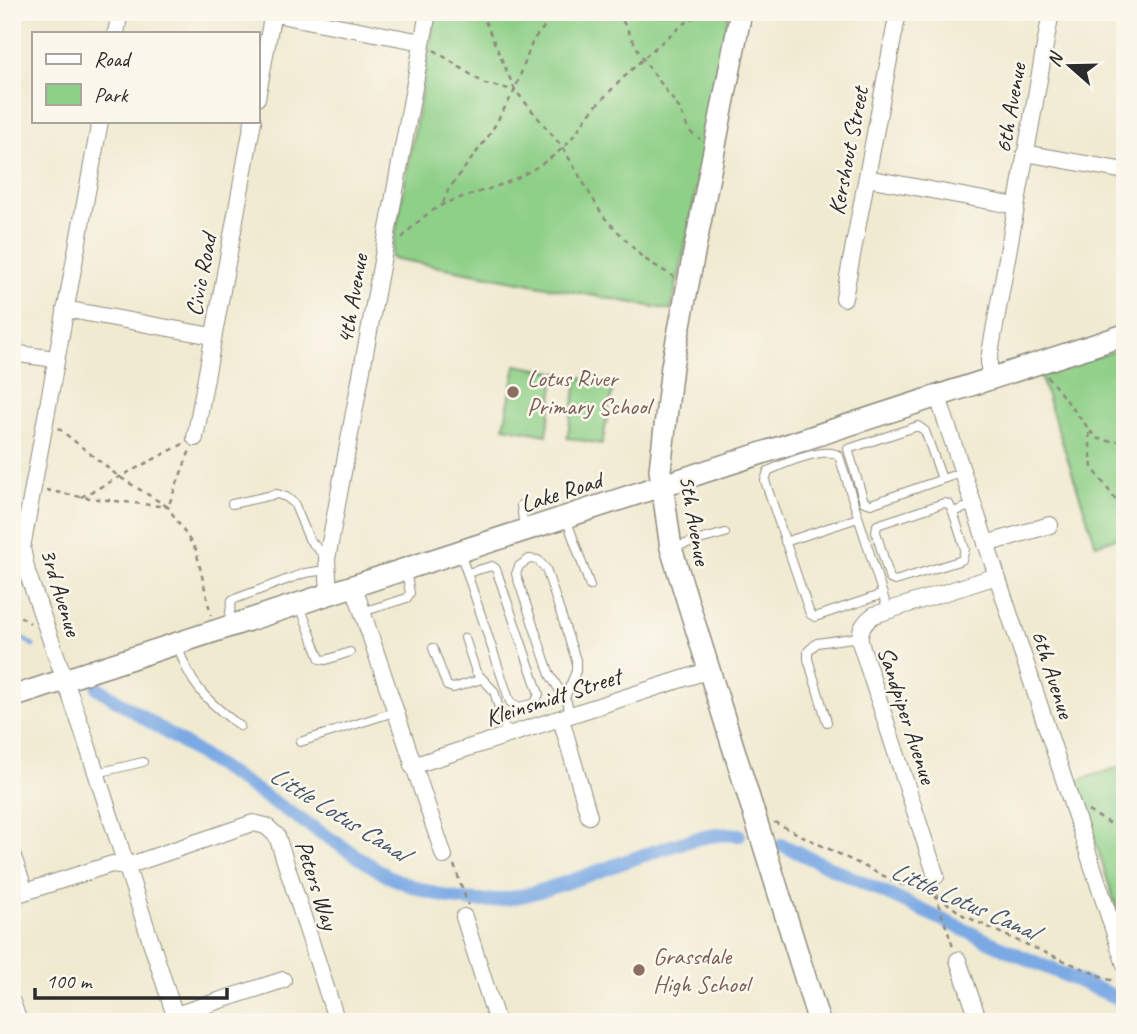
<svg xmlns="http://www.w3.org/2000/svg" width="1137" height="1034" viewBox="0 0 1137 1034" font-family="Caveat,sans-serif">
<rect width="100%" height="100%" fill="#fbf7ec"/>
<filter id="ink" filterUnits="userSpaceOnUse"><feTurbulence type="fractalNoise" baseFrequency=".0143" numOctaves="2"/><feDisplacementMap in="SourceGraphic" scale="14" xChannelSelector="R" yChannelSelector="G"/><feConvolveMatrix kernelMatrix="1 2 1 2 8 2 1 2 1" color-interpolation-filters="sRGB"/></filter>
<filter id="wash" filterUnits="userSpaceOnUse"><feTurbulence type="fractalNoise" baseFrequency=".00686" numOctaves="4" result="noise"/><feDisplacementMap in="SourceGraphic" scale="28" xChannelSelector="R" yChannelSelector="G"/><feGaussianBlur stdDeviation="1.57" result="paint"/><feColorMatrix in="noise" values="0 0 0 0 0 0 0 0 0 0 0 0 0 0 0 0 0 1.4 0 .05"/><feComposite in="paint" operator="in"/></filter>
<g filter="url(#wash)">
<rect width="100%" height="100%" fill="#f0ead1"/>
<!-- green -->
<path fill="#8fd088" stroke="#5d7e5a" stroke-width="2" d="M436,12H729L687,239L671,310L391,258Z
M1125,348V535L1096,545L1040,375Z
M516,365L559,373L555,378L547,435L504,427Z
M578,377L614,384L602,444L567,438Z
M1125,765V935L1076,781Z"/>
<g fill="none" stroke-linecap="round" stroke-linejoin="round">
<!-- stream -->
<path stroke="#7aa9e4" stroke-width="3.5" d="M12,631L34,646"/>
<!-- canal -->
<path stroke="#7aa9e4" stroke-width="14" d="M98,688L386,875C414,888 446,900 478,901C526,903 608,866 656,851C680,843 714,831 739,835
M782,845L1016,954L1125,1001"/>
</g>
</g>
<g filter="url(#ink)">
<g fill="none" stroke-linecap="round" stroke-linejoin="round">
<defs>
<path id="lane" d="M942,479L925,431L918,426L848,449L864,502L871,504L963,472
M232,504L277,494L286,497L294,503L309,539L327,559
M521,505L524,529
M953,512L949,504L944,503L877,525L876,532L890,579L895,581L962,560L965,549L953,512L973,505
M566,518L590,586
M785,542L858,518
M674,547L725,533
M460,553L467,573L510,702L519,707L535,703L539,694L496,569L492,566L467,573
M883,594L815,617L810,614L765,481L768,471C783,464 827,445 839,456L888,611
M300,606L320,659L326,660L350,652
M362,612L407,598L410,593L406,570
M228,625L232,600L305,573L326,570
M465,638L476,672L494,691L507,736
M178,645C188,684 209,703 240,726
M433,648L447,686L453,688L482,679
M565,698L576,671V660L546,569L538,560L529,559L519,566L516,574L550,675L567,702L571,716
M827,722L808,659V651L817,643L859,637
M300,742L394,712
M97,773L143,762"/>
<path id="street" d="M264,12L422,42
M116,33L120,12
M257,98L273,12
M100,121L22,548L27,572L82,729L177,1022
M1025,153L1125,171
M867,178L1016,206
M844,298L898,12
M65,309L212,336
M12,353L55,359
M989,379V359L1051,12
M938,397L1125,965
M195,438L253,121
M986,544L1050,525
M354,587L444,856
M329,594L327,559L428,12
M561,719L589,816
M412,766L707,671
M12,854L25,891
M936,876L860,642C859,630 864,622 874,615L997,576
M12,896L112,864L127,866L253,823L266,826L277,836L337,1022
M464,917L497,1022
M958,960L979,1022
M12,1002L19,1022
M175,1015L283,980"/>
<path id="secondary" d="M741,12L672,366L660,470L671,548L819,1022
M12,697L1125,335"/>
</defs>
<!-- lane casing -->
<use href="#lane" stroke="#8e8a7e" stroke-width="10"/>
<!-- street casing -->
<use href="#street" stroke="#8e8a7e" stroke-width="18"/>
<!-- secondary casing -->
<use href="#secondary" stroke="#8e8a7e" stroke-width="24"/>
<!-- path -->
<path stroke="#8e8a7e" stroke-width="2.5" stroke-dasharray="5 5" stroke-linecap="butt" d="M481,12L515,90L563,148L603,216L643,258L674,277
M618,12L643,59L679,108L689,131L700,139
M434,50L485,84L514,90
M443,203L448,190L488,137L515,90L533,40L557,12
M402,238C443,191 469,201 519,177C533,170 552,158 564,147C575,136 583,121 593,109C626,74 661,39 701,12
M1047,376L1096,438L1106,441H1125
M58,428L118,476L168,507L190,450
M1089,433L1092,467L1125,513
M46,490L81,497L168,507L196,550L211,615
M81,497L183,444
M12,611L30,623
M1088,811L1125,832
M774,822L900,884L934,893L963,915L1011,938L1110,980L1122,979
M454,865L468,905
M935,894L953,947"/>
<!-- lane -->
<use href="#lane" stroke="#fff" stroke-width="8"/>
<!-- street -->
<use href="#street" stroke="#fff" stroke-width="16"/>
<!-- secondary -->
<use href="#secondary" stroke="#fff" stroke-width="21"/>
</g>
</g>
<!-- markers -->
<g fill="#8d6e63" stroke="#fbf7ec" stroke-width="2.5">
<circle cx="513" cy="392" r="7"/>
<circle cx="639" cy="970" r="7"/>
</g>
<g text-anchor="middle" stroke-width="5" stroke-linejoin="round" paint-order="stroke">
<!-- street labels -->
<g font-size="24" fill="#2b2b2b" stroke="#fbf7ec">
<text transform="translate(1010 108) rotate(-80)" y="8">6th Avenue</text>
<text transform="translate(848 151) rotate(-79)" y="8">Kershout Street</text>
<text transform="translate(201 275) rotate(-79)" y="8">Civic Road</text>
<text transform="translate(352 299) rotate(-80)" y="8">4th Avenue</text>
<text transform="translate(561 492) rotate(-18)" y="8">Lake Road</text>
<text transform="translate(695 520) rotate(80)" y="8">5th Avenue</text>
<text transform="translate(61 592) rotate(73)" y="8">3rd Avenue</text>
<text transform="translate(1053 674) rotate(72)" y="8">6th Avenue</text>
<text transform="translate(553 697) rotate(-18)" y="8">Kleinsmidt Street</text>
<text transform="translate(907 715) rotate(72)" y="8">Sandpiper Avenue</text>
<text transform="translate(317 885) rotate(72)" y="8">Peters Way</text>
</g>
<!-- education labels -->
<g font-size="24" fill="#785e54" stroke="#fbf7ec" text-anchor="start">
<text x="527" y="386">Lotus River<tspan x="527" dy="28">Primary School</tspan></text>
<text x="653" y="964">Grassdale<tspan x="653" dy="28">High School</tspan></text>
</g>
<!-- water labels -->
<g font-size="26" font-style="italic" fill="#47576c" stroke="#fbf7ec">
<text transform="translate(339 813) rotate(32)" y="9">Little Lotus Canal</text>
<text transform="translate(964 900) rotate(24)" y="9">Little Lotus Canal</text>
</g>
</g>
<!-- margin -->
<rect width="1137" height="1034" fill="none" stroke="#fbf7ec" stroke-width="42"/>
<!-- legend -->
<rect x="32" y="32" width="228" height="91" fill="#fbf7ec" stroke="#a8a59f" stroke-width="2"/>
<rect x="46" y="54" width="35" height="10" fill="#ffffff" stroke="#a8a59f" stroke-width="2"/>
<text x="94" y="66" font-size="21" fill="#2b2b2b">Road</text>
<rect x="46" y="84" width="35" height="21" fill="#8fd088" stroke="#a8a59f" stroke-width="2"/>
<text x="94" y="102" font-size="21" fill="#2b2b2b">Park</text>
<!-- north arrow -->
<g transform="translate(1070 66) rotate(290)" stroke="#fbf7ec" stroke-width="5" paint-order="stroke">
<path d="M0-5L12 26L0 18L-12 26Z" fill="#2b2b2b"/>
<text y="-10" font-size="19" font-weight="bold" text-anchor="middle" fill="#2b2b2b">N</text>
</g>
<!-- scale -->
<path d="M35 988v10h192v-10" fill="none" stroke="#2b2b2b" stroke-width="3.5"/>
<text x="46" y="988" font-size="21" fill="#2b2b2b" stroke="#fbf7ec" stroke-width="5" paint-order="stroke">100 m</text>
</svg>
